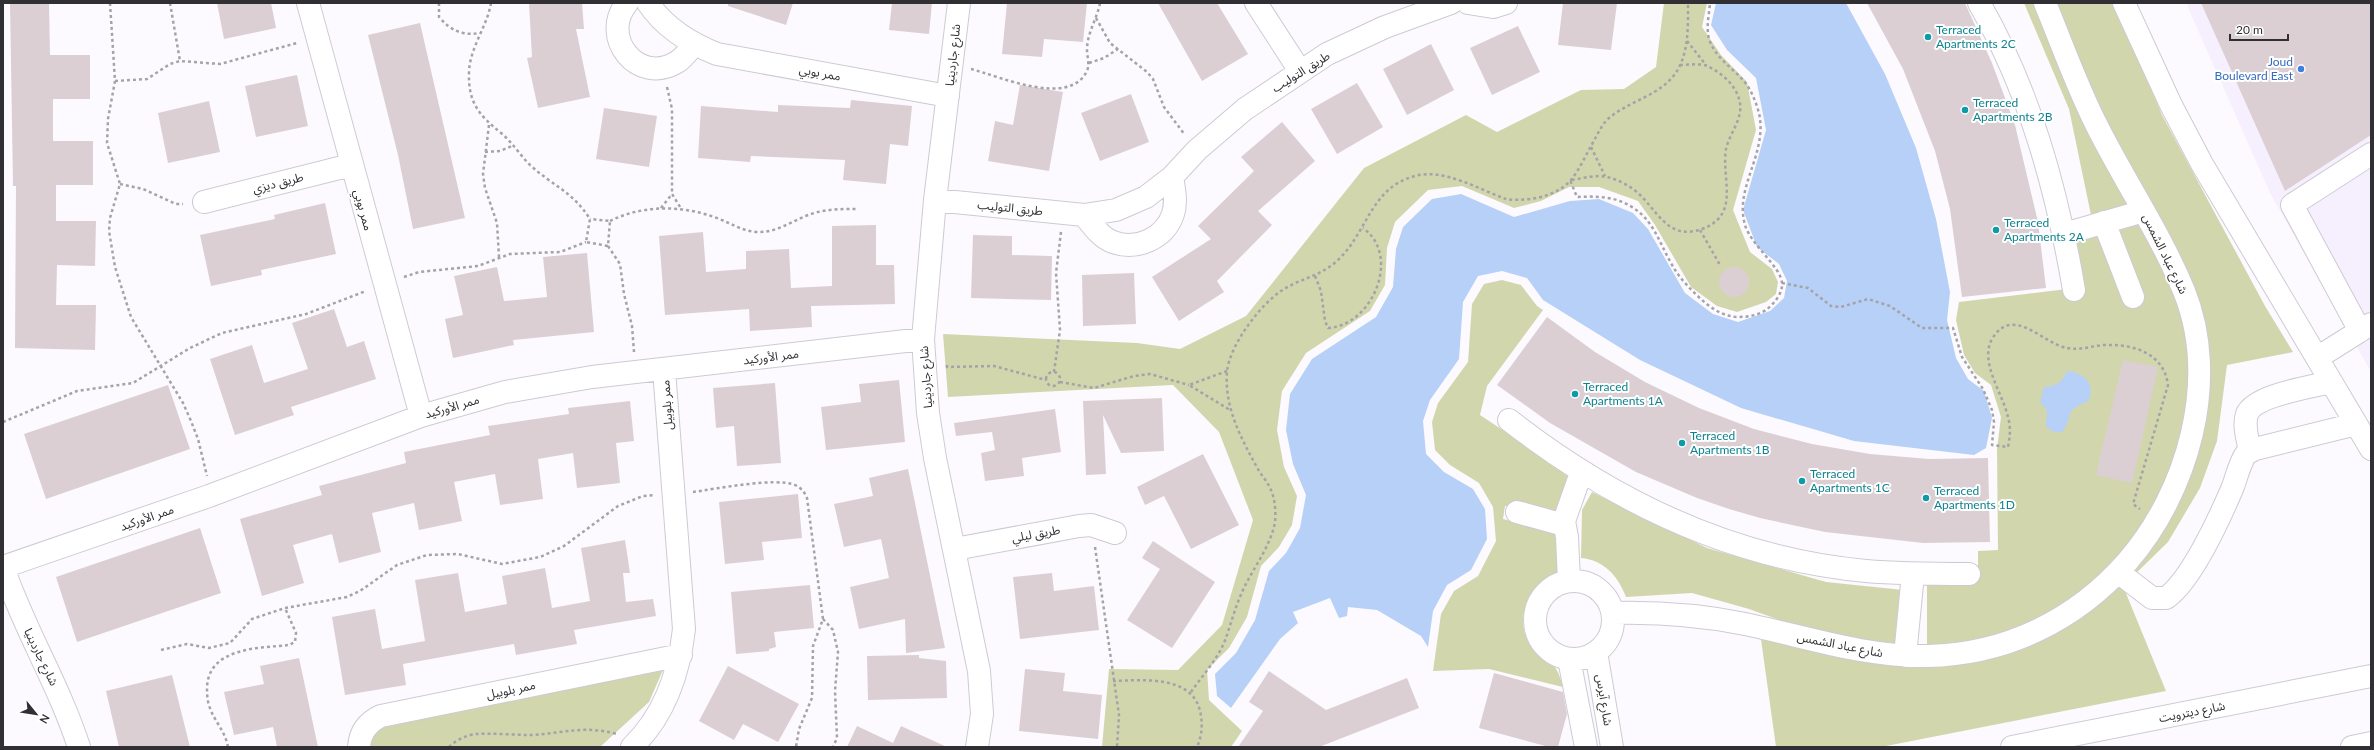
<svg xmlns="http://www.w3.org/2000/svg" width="2374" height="750" viewBox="0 0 2374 750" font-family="Lato,'Noto Sans Arabic',sans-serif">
<rect width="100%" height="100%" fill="#fcfafe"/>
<!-- built -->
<path fill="#f6f0fe" d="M2186,3H2371V372L2270,193Z"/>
<!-- green -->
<path fill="#d2d6ad" d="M1664,3H1707L1702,27L1721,55L1747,82L1756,130L1733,210L1750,252L1772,269L1778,282L1776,294L1766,302L1737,312L1717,306L1691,287L1655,225L1638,201L1599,187H1569L1541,201L1514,208L1462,186L1428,190L1395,222L1387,248L1385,285L1370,311L1306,353L1282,391L1277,430L1284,467L1297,496L1292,525L1279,547L1261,566L1247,617L1229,648L1207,670L1209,700L1242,731L1231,747H1102L1109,669L1178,670L1222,625L1253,520L1219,432L1173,385L948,397L943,334L1137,343L1180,349L1246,316L1364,168L1466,115L1497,132L1581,90L1624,89L1656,67Z
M2024,3H2043L2135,207L2091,215L2069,109Z
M2055,3H2115L2162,115L2265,306L2293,352L2227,365L2217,441L2200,488L2168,542L2123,586L2166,691L1881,747H1776L1759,625L1957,660L2089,603L2187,467L2203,337L2105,121Z
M2141,217L2177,287L2192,338L2190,403L2176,463L2140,535L2082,594L2024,630L1956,649L1927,648V574L1978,579V551L1998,550L1997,449L2001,417L1991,385L1975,373L1964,355L1956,320L1959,302L2076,288L2070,231Z
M1502,280L1521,285L1537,306L1543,310L1487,386L1480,415L1572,476L1561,512L1505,506L1503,519L1560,533L1562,571C1532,581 1512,615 1530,645C1533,649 1538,655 1542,659C1546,662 1552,663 1555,667C1559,673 1561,680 1563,687L1489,669L1433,671L1441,614L1454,591L1478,576L1496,541L1493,507L1479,483L1450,465L1435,450L1432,422L1438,403L1468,362L1472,304L1484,284Z
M1592,492L1707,548L1826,582L1913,591V648L1839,642L1749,609L1692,593L1626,597C1618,576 1604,560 1581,558L1582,510Z
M666,663L649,702L600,747H367L379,727Z"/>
<!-- water -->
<path fill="#b6d0f7" d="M1716,3H1846L1885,74L1916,148L1936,219L1950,292L1947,320L1956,358L1968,379L1984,391L1992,418L1986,448L1974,455L1854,441L1741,408L1640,360L1543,300L1527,278L1502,271L1478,276L1463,302L1459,359L1430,400L1423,421L1426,454L1444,472L1473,489L1485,509L1487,539L1471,570L1447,585L1433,611L1428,647L1421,636L1377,610L1348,607L1347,616L1339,618L1330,598L1293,612L1298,623L1280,639L1231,708L1217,696L1215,674L1236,653L1255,620L1269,571L1286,553L1300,528L1306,495L1293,464L1286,430L1290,394L1312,359L1376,317L1393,287L1396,249L1403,227L1432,199L1461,194L1514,217L1570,201L1599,199L1633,213L1648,229L1685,293L1713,314L1738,322L1770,311L1784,298L1787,281L1779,264L1757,247L1743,210L1766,130L1756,78L1727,50L1711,25Z
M2067,371C2085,373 2096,384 2088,401C2060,413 2076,414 2062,432H2054L2046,427L2047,410L2040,402L2044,387C2057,386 2062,382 2067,371Z"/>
<!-- building -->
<path fill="#dbcfd4" d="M10,3H49L50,55H90V99H53V141H93V185H56V221H96L95,266L57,265L56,305H96L95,350L15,348L16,186H13Z
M217,3H271L276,28L224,39Z
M529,3H582L584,29H576L590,97L538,108L527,58L532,57Z
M728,3H793L786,25L728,6Z
M892,3H932L929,34L889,30Z
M1007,3H1087L1083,42L1044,39L1042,57L1002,54Z
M1158,3H1217L1248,54L1202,81Z
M1563,3H1617L1611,50L1558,45Z
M1867,3H1965L1992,63L2015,125L2038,222L2046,288L1962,297L1950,209L1935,151L1903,69Z
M2201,3H2371V135L2285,191Z
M420,23L465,218L413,229L398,155L368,35Z
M1518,26L1540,72L1492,95L1470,48Z
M1431,44L1454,90L1407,115L1383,69Z
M297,75L308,126L256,137L245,86Z
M1357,83L1383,127L1337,154L1311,109Z
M1020,85L1063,92L1049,171L988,161L995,121L1013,125Z
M1131,94L1149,142L1100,161L1081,113Z
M851,100L912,106L908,146L890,144L886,184L843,180L845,160L751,156L750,162L698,158L701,106L778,112V105L850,108Z
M209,101L220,152L168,163L158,113Z
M604,108L657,116L649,167L596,159Z
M1282,122L1315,161L1258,211L1272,225L1217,281L1224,292L1179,321L1152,277L1211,239L1198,226L1254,171L1241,157Z
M325,203L336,254L261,270L262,275L211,286L200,235L275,219L274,215Z
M876,225V265H894L895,304L811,306L812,327L750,331L749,309L665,315L659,236L703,232L706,272L746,269V251L789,249L791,288L832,286V226Z
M973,235L1012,236V255L1052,256L1051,300L971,298Z
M587,253L594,332L513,340L514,345L453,358L445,319L463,315L454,276L497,267L504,301L547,297L543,257Z
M1719 282a15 15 0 1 1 30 0a15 15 0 1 1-30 0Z
M1134,273L1136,324L1083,326L1082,275Z
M334,309L347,347L364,341L376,379L291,407L294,415L235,435L210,359L252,345L264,383L308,369L292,323Z
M1547,317L1595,352L1645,382L1699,408L1754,429L1812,444L1870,454L1929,459L1988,458L1990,542L1923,543L1825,532L1760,518L1729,509L1697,498L1636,472L1550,423L1497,385Z
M2123,360L2158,367L2132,483L2096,475Z
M899,380L905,442L826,450L821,407L861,402L859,384Z
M775,383L781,463L737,466L734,426L716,428L713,388Z
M168,385L190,449L46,499L24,434Z
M1162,398L1164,451L1121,453L1103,415L1106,474L1086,475L1083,401Z
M630,401L634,441L616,443L620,483L577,488L573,453L538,459L543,499L500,505L495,474L454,482L462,521L419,530L414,503L372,513L381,552L339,563L332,534L293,545L304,583L262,596L240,519L322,495L319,486L406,463L404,452L490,435L488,426L569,414L568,408Z
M1055,409L1061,452L1022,458L1024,476L985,481L981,453L995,450L992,432L956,436L954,423Z
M1203,454L1239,525L1191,549L1164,496L1145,505L1137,487Z
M908,469L945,648L906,653L905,619L859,629L850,587L889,578L881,539L844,547L834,504L873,496L869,478Z
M798,494L802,538L762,542L764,560L725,564L719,502Z
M200,528L221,593L77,642L56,577Z
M625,540L630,573H623L626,602L653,599L656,616L574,630L577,644L516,655L514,644L403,664L406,685L345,695L332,617L375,609L382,649L425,641L415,580L458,573L465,612L507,604L502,576L545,568L552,608L590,601L581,548Z
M1153,541L1215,582L1172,648L1127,620L1160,569L1142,558Z
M1052,573L1054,591L1094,586L1099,630L1020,639L1013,577Z
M810,585L814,628L774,632L776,647L769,649V651L736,654L731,592Z
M919,655V658L946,661L947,698L868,700L867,656Z
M299,658L318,747H277L273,727L234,735L224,692L264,684L260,666Z
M728,666L799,704L778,742L743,724L734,740L699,721Z
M1025,669L1065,673L1063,691L1102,695L1098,739L1019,731Z
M1269,671L1326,710L1407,678L1419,708L1319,747H1238L1263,711L1249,702Z
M1494,673L1563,692L1567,714L1558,747H1549L1479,728Z
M172,675L190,747H119L106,691Z
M857,726L893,743L901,726L947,747H847Z"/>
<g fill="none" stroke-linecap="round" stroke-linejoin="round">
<defs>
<path id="minor" d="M308,3L421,416
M627,3C599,37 638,86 677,62C684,58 689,50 694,44
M648,3C665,28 689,43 717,54L948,96
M959,3L935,200L923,339L928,413L935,458L979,671L982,714L977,747
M1256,3L1300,71
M1468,3L1493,7L1506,3
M1979,3C2030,91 2057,190 2074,290
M2124,3L2171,105L2202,164L2371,449
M935,200L1084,215L1116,210L1146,197L1172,177L1197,150L1245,109L1327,54L1385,27L1451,3
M204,202L351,165
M1084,215C1092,225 1101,238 1113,242C1137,251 1165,238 1173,214C1177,202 1174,189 1172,177
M2104,222L2133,297
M2064,234L2144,211
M2360,331L2292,205L2371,154
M2317,358L2371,324
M1509,420C1613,501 1733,559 1866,571C1900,574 1935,574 1969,574
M2250,451C2248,440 2243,426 2247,414C2255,395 2311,387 2331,382
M1517,512L1564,525
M955,549L1079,526L1091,525L1115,533
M3,567L209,496L421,416L505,392L592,377L923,339
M3,567C24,629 59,685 79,747
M2118,572L2152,598H2166C2191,581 2220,517 2232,489C2237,477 2239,464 2246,454L2255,449L2356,424
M1569,580L1567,537L1564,521L1581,473
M1535 620a39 39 0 1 1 78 0a39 39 0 1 1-78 0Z
M1613,613C1657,612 1701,615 1745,624C1807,637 1865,657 1928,656C2006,654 2075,621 2127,562C2188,492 2220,380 2184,291C2160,233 2125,182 2097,126C2077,87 2062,44 2045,3
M1596,652L1612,747
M1905,656L1913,574
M1569,659L1586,747
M359,747C360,732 368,722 381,716L681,655
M632,747C665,715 679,674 684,629L664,370
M2012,747L2371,676
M2352,747L2371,743"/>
</defs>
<!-- minor casing -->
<use href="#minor" stroke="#cecad4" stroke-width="24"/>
<!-- path -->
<path stroke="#a4a3a7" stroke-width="2.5" stroke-dasharray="3 3" stroke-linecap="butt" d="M110,3L115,81L108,119L107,143L120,184L110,218L109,231L115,267L131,317L183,403L191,421L198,439L207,476
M170,3L180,61
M439,3V17C450,30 462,36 479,33
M491,3C487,27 470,47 469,72C468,103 479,115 501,133C512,142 520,155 530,165C553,186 572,191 590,219L586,242L608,246L610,221L590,219
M1096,18L1110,43L1147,72L1153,79L1164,107L1185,135
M1687,41L1706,65
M1089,63L1104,58L1118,49
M1680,65C1687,65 1700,63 1707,66C1725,74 1743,92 1740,112C1738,125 1729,136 1726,149C1721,179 1741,215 1702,229C1671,240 1660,216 1643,198C1634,188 1620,180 1607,177C1596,174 1581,179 1570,180L1577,197C1597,196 1617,196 1635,209C1654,222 1660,244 1671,263C1679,278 1690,289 1702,300C1712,309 1723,316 1737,317C1747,317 1757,316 1766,310C1774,304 1783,293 1782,283C1781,267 1751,245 1745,225C1734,187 1768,154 1759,113C1756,102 1751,89 1743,80C1731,67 1715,57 1709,39C1706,27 1709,15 1710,3
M971,69C999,76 1069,108 1087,71C1090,64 1087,57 1087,50C1087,33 1097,19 1100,3
M115,81L147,79L170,64L180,61L220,64L297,43
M667,87L672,109V194
M489,125L483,174L485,188L497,223L499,257
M1591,147L1605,176
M485,152L500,151L512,146
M120,184L143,189L176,204H183
M661,208L672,194L682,210
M610,221C642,205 681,205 714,217C729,222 741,231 757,232C777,233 793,220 811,214C826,209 841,209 856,209
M1700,230L1720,265
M608,246L620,264L624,294L632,326L634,352
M1315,276L1321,291L1325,321L1328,328C1372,326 1402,256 1363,228
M404,277L419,272L478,266L510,254L560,252L586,242
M1782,283L1808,288L1831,306L1841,307L1868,299L1890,306L1922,328H1953L1962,357L1983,389L1992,410L1994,422L1992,445L2008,447C2010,437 2011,428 2008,417C2003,394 1979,362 1992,339C2013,304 2043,344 2067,348C2081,351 2093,345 2106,345C2135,344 2164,354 2168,385L2133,504L2140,509
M947,365V367L994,366L1046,380
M1227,371L1189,385L1230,410
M1054,372L1060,330L1056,273L1061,232
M1046 379a7 7 0 1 1 14 0a7 7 0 1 1-14 0Z
M1060,382L1094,388L1134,376L1150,374L1189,385
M3,422L77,391L133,383L190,348L222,333L306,314L366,291
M693,492C715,489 776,477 795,485C801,488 804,491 807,498L823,619L813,646L812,698L799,729L796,747
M1095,547L1119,715L1117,747
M823,619L833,630L838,652L835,691L837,738L833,747
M161,650L187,644L209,648L230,643L252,619L285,608L347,597L360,591L397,565L427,555L458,554L502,564L540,557L564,546L618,506L643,496L654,495
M1113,681C1142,680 1192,675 1200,711C1203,723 1202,736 1197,747
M1191,692C1202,676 1216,661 1224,643C1231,625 1235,606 1244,588C1254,567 1271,545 1275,522C1276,512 1275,499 1271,490C1268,483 1263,477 1259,471C1242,440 1224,408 1227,372C1229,346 1260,305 1281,291C1302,277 1322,277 1341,257C1368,229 1372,187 1415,176C1444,168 1478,189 1506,199C1527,202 1556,197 1571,180C1579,170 1585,157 1591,146C1597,136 1601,125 1609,118C1629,101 1659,96 1675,74C1689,54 1688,27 1688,3
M228,747C225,730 213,720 209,705C207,699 207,693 207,687C209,647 260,648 289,645L295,642L296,633L285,608
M449,747C456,740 467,735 476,734C494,733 514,735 532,735C565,733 583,725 617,734"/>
<!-- minor -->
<use href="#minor" stroke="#fff" stroke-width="22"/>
</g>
<!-- markers -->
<g fill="#0f9aa8" stroke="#fff" stroke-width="1.5">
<circle cx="1928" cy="37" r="4"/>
<circle cx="1965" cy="110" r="4"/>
<circle cx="1996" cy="230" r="4"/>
<circle cx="1575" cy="394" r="4"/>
<circle cx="1682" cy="443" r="4"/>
<circle cx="1802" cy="481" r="4"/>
<circle cx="1926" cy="498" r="4"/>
</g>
<circle fill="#3f7fe0" stroke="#fff" stroke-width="1.5" cx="2301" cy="69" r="4"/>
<g text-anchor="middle" stroke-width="4" stroke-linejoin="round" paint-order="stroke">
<!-- culture labels -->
<g font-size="12" fill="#0d838f" stroke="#fff" text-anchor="start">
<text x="1936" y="34">Terraced<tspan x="1936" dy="14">Apartments 2C</tspan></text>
<text x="1973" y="107">Terraced<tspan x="1973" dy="14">Apartments 2B</tspan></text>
<text x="2004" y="227">Terraced<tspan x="2004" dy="14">Apartments 2A</tspan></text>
<text x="1583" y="391">Terraced<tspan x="1583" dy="14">Apartments 1A</tspan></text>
<text x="1690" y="440">Terraced<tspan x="1690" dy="14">Apartments 1B</tspan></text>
<text x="1810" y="478">Terraced<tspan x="1810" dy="14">Apartments 1C</tspan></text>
<text x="1934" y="495">Terraced<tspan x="1934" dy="14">Apartments 1D</tspan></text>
</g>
<!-- street labels -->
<g font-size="12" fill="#302f33" stroke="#fff">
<text transform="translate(953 55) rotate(-84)" y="4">شارع جاردينيا</text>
<text transform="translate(1301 72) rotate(-32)" y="4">طريق التوليب</text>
<text transform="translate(820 73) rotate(10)" y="4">ممر بوبي</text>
<text transform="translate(278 183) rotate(-14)" y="4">طريق ديزي</text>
<text transform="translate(1010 208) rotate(6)" y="4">طريق التوليب</text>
<text transform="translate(363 210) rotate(75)" y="4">ممر بوبي</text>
<text transform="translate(2165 254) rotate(64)" y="4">شارع عباد الشمس</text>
<text transform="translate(771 357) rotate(-7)" y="4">ممر الأوركيد</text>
<text transform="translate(926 377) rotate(-94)" y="4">شارع جاردينيا</text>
<text transform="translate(667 405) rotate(-94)" y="4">ممر بلوبيل</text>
<text transform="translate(452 407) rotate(-16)" y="4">ممر الأوركيد</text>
<text transform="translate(147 518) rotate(-19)" y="4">ممر الأوركيد</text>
<text transform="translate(1036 534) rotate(-10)" y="4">طريق ليلي</text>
<text transform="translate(1840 645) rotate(11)" y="4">شارع عباد الشمس</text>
<text transform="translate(41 657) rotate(64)" y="4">شارع جاردينيا</text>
<text transform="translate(511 690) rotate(-12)" y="4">ممر بلوبيل</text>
<text transform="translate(1604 700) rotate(81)" y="4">شارع آيرس</text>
<text transform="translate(2192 712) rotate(-11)" y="4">شارع ديترويت</text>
</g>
<!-- shop labels -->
<g font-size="12" fill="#366cbe" stroke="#fff" text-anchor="end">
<text x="2293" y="66">Joud<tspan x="2293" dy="14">Boulevard East</tspan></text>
</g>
</g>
<!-- border -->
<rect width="2374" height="750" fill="none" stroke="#302f33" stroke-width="8"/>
<!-- north arrow -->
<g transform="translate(36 714) rotate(120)" stroke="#ffffff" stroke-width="3" paint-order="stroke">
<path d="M0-3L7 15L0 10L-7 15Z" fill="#302f33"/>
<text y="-6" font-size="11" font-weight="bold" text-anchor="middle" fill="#302f33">N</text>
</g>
<!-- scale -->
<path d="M2230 34v6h58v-6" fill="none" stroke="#302f33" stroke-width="2"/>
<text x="2236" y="34" font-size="12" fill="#302f33" stroke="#ffffff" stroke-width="3" paint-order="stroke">20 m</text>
</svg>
